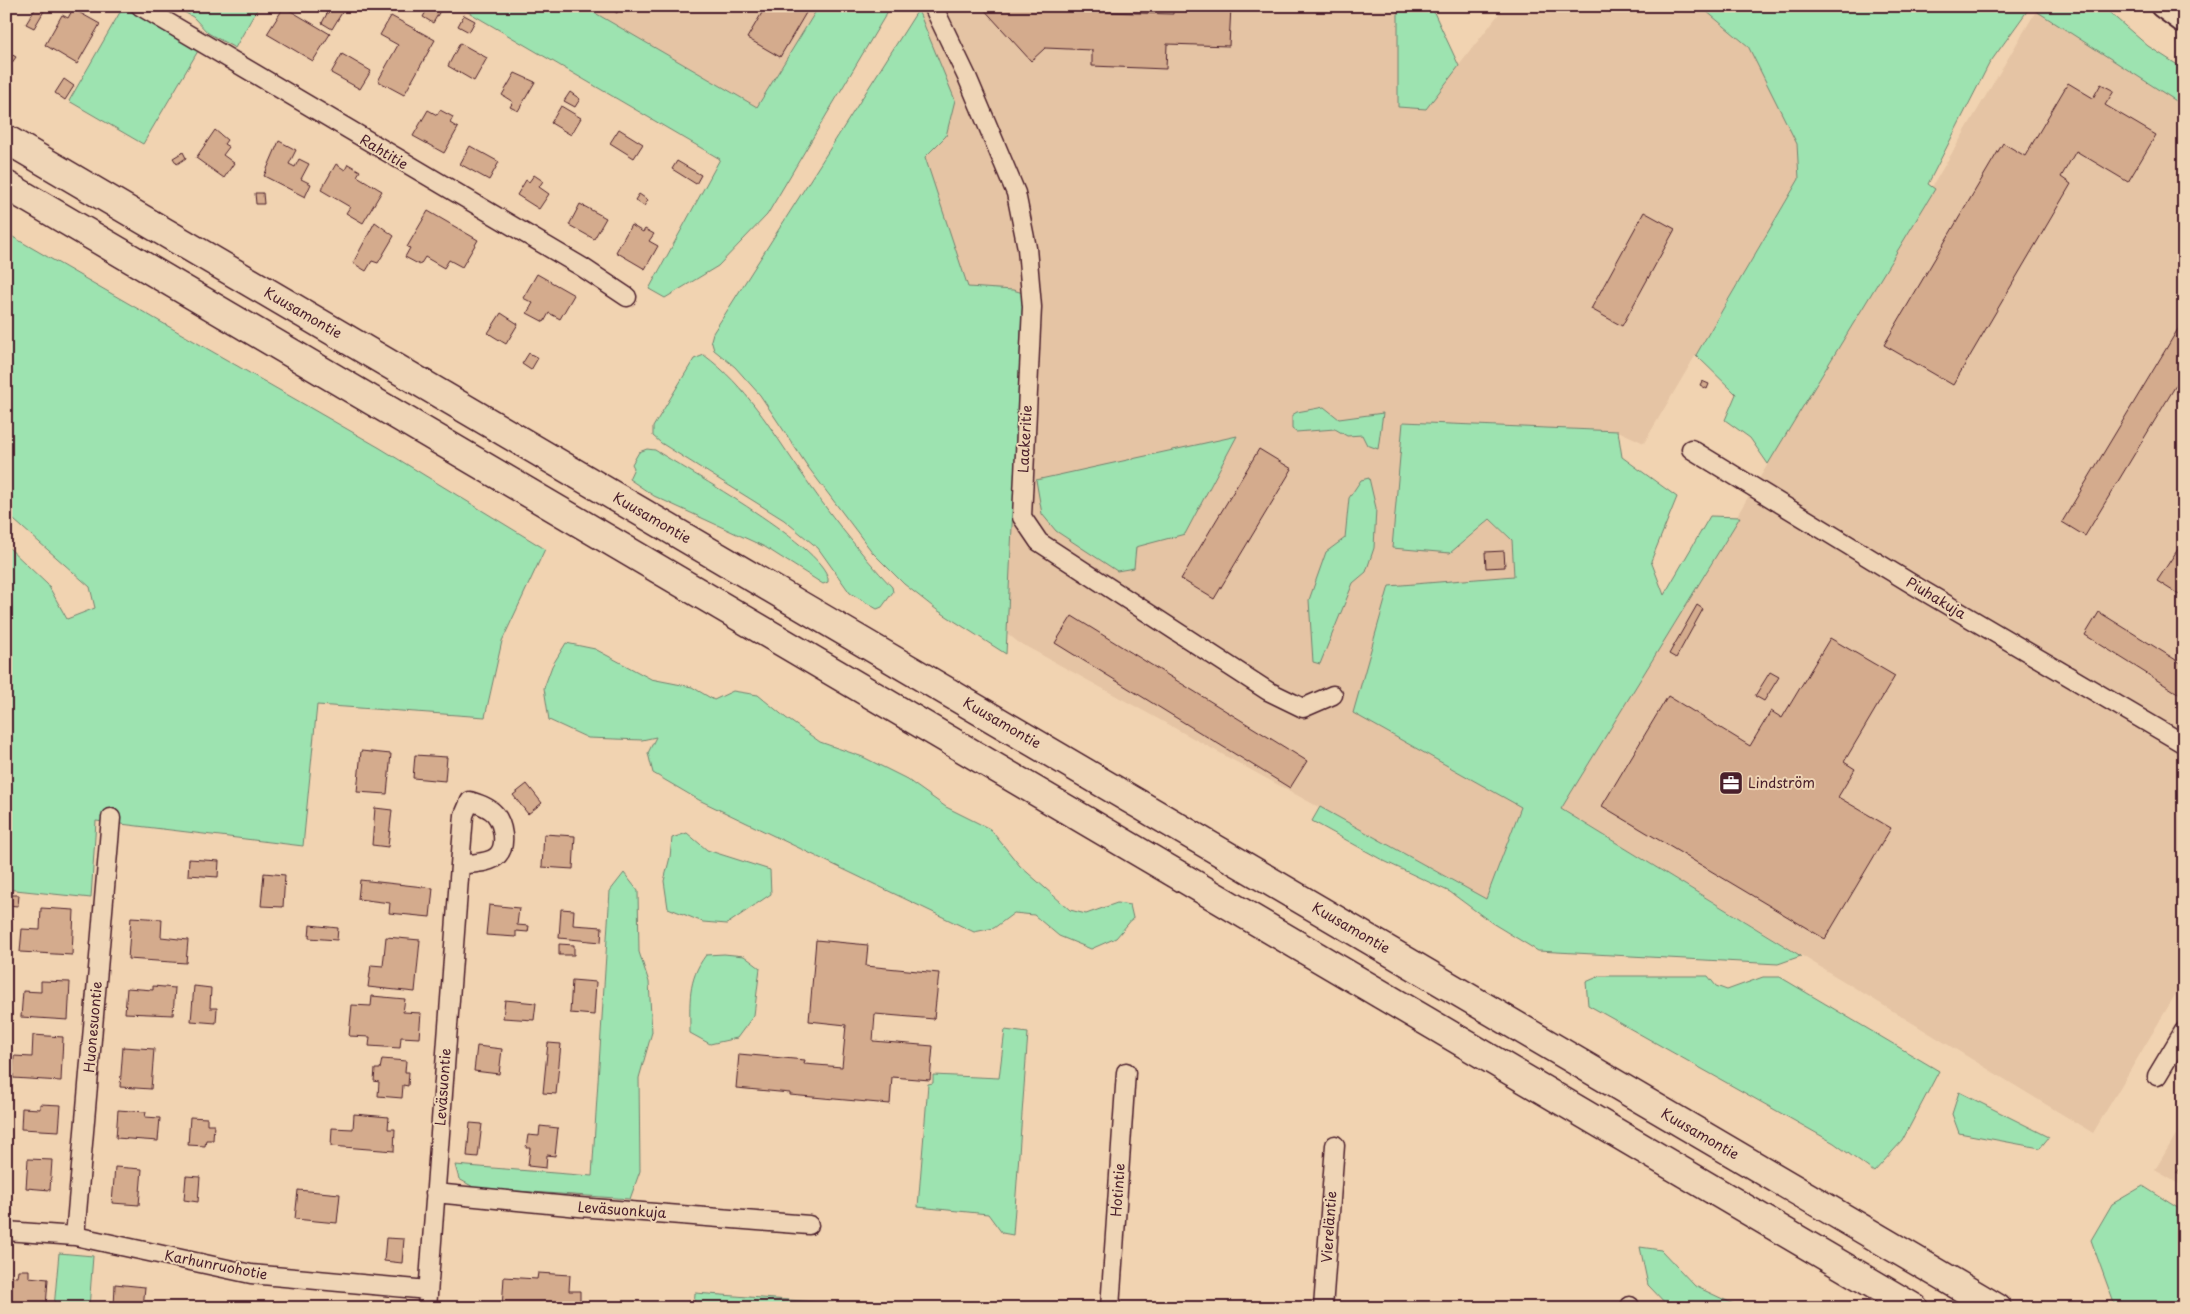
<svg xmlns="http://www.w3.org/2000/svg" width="2190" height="1314" viewBox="0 0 2190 1314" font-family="'Playpen Sans',sans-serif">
<rect width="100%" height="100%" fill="#f1d3b1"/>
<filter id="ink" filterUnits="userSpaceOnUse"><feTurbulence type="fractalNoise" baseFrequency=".02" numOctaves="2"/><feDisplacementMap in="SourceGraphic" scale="10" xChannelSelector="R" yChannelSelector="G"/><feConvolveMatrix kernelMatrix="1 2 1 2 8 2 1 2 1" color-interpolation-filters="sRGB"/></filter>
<g filter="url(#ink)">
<!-- built -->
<path fill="#e5c4a4" d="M583,6H819L757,107Z
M927,6H1398V107L1426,108L1505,6H1700L1748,46L1797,144L1799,179L1644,443L1618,431L1403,422L1450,553L1490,519L1512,540L1514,577L1389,586L1354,713L1521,807L1486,899L1018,642L997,625L966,299L884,69Z
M2039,6L2184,79V980L2093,1133L1561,809L1768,464Z
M2184,1121V1187L2155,1170Z"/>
<!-- green -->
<path fill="#9de3b0" stroke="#74816e" d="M173,6H259L235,48L208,33L193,17Z
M458,6H583L757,107L819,6H891L767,215L718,266L665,298L649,289L720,159Z
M1398,6H1431L1459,66L1426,109L1398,107Z
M1700,6H2102L2148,46L2184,69V106L2030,7L1989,64L1928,184L1935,189L1768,464L1750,438L1725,420L1736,394L1696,355L1799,179L1797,144L1748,46Z
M123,7L198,51L143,144L69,101Z
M918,10L955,100L946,136L925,157L968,287L1013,290L1023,293L1006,654L937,610L904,584L873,553L808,467L760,395L735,367L714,350L711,340L713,333Z
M6,233L380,448L545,549L502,641L485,717L317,705L303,846L96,821L91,898L6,889V545L48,585L67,619L95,608L90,587L6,513Z
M704,355C747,387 770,428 800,471C828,512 858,551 892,587L893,592L882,607L877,609L850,593L818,548L784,520L661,443L653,436V427L694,359Z
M1324,407L1339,419L1383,413L1378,449L1367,445L1362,435L1347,436L1335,429L1296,432L1292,429V415L1297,412Z
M1403,422L1618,431L1622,457L1677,497L1651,561L1664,595L1710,516L1740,517L1561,809L1801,956L1778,964L1538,951L1492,923L1450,892L1384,861L1312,821L1320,807L1486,899L1521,807L1353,713L1389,586L1514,576L1512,540L1490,519L1450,553L1392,548Z
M1237,436L1185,534L1136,547L1134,568L1117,571L1056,531L1042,514L1036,480Z
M647,449L655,450C683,468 833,551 828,582L823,584L765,547L654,496L629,479L634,468L632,464L639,452Z
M1369,478L1376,508L1374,548L1366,572L1353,583L1320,664L1313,662L1309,600L1326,552L1345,538L1349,498L1361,480Z
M566,643L595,649L651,679L692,687L714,700L733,691L758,695L786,718L820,742L863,757L905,778L946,807L990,829L1020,866L1070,910L1086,914L1117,903L1130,905L1133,918L1116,938L1091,949L1059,936L1034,915L1014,913L994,928L974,932L699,800L653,773L648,753L656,737L642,740L588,738L549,720L544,688L552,666Z
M687,833L707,850L770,870L771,894L727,924L703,922L668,908L664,881L670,857L672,838Z
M624,873L638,891L639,952L649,982L652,1032L639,1078L640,1171L630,1199L475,1188L459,1179L455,1165L592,1176L610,891Z
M724,954L744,956L760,968L754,1015L737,1038L710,1044L690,1033C690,1003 687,980 706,955Z
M1600,976H1708L1716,986L1727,990L1763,977H1780L1939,1071L1902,1141L1874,1172L1834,1143L1588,1005L1586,982Z
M1005,1030L1028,1033L1013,1235L1002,1233L988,1214L918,1207L928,1084L933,1083V1075L999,1078Z
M1959,1092L2049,1137L2040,1148L1959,1133L1952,1114Z
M2143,1186L2184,1212V1308H2120L2115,1306L2091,1240L2112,1204Z
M1640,1247L1661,1250L1695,1286L1742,1308H1670L1648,1285Z
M59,1253L93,1256L89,1308H54Z
M695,1293L842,1304V1308H694Z"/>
<!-- building -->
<path fill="#d4ab8d" stroke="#4a1f2b" d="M37,6H47L34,28L26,24Z
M331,6H346L332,29L322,23Z
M429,6L440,11L433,23L423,17Z
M606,6H621L617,13Z
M766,6H810L780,57L747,38Z
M981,6H1066L1071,11L1173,14V6H1231L1229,46L1167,44L1166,69L1092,66V50L1045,48L1031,61Z
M284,7L330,34L313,61L267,34Z
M73,9L100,24L77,64L45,45L62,15L68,18Z
M464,15L475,21L469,32L458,26Z
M391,16L435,40L404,95L378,81L398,45L380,35Z
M460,43L487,58L474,81L448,66Z
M6,51L16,57L9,67L6,66Z
M342,54L371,71L360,89L331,73Z
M515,73L535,82L518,111L510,107L513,102L502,95Z
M64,79L74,86L65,100L55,93Z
M2068,83L2093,98L2101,84L2114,91L2105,105L2156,135L2128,182L2076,151L2061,177L2071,184L1953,385L1884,345L2003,143L2025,156Z
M570,92L580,99L575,107L564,101Z
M561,106L581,118L571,135L551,123Z
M428,110L437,115L440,110L453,117L450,123L458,128L444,153L413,136Z
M619,129L643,144L634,158L610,143Z
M215,130L227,140L224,144L229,147L223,155L234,163L224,178L196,158Z
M279,141L296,150L289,164L295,167L299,159L309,164L301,179L311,184L305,197L264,176Z
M470,146L499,162L489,180L460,164Z
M183,152L186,158L177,164L173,158Z
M677,161L701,175L696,184L672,169Z
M336,164L345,170L348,164L360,171L357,176L382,191L363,223L346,213L350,207L321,190Z
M534,175L543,181L539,187L549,194L539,209L517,195L526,180L529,182Z
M255,193H263L264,204H256Z
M639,194L648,200L644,206L635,200Z
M580,204L606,218L594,239L569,225Z
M428,211L478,240L462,267L449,260L444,268L425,257L420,265L405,257L410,248L407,247Z
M1644,212L1675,229L1622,326L1591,309Z
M375,222L394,236L378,263L372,261L366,271L353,263Z
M631,225L643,232L645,229L654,234L649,241L658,246L645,269L616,252Z
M537,274L574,295L560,319L549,313L544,322L527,313L533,303L523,298Z
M501,313L518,324L506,344L488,333Z
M2184,319V372L2085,536L2062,522Z
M529,353L538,358L531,370L522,364Z
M1702,381L1709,384L1707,389L1700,385Z
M1259,449L1292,469L1214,599L1181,579Z
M2184,540V598L2157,581Z
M1504,551L1505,567L1486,568L1485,552Z
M1697,605L1703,609L1676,658L1669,654Z
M2099,612L2184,665V697L2085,635Z
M1072,616L1307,761L1290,788L1055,643Z
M1830,638L1895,676L1844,762L1855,769L1838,797L1891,828L1825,939L1602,806L1668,696L1750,746L1771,711L1782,718Z
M1770,672L1779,677L1764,701L1755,696Z
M361,751L391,754L387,794L357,792Z
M415,755L447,757L445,781L413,778Z
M527,784L542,803L528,814L513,795Z
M375,808L392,810L388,847L372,845Z
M544,834L575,836L573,869L542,867Z
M189,859L219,861L218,877L188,875Z
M264,873L285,875L283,907L261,906Z
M360,880L433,888L430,917L389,913L390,903L358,899Z
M6,895H19L18,906L6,905Z
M489,905L519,908L517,925L529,926L528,932L516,931V937L486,935Z
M41,908L74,910L72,955L20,952L22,929L40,930Z
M561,909L574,910L573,925L602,927L601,942L559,938Z
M131,917L162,919L161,937L188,940L186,963L128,959Z
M310,925L338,928L337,940L309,938Z
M386,937L420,940L415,992L368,987L371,965L383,966Z
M816,940L868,945L866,966L939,973L934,1019L875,1014L873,1041L933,1046L930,1080L892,1077L890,1104L790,1095V1093L736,1088L739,1054L805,1060L804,1064L842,1067L846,1025L809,1021Z
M559,944L574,945V955H559Z
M572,980L596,982L594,1015L570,1013Z
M41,981L70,982L68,1020L21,1017L23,991L41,992Z
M153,986L175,988L173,1015L125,1013L127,988L153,990Z
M194,986L211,988L210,1008H217L216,1023L191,1021Z
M372,996L405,999L403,1012L421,1013L419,1038L401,1037L400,1048L369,1046L370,1037L349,1036L352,1005L371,1006Z
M505,1000L536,1003L534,1020L503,1018Z
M33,1035L63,1037L61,1081L13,1078L14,1056L32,1057Z
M548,1043L561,1044L556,1094L543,1093Z
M477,1046L502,1049L499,1074L474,1071Z
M123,1047L154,1049L151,1089L120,1087Z
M382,1059L406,1061L405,1072H409L408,1086L403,1085L402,1098L378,1096L379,1082L374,1081L375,1069H380Z
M40,1104L61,1105L59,1131L21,1129L22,1108L40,1109Z
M118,1110L146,1112L145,1117L160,1118L158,1141L116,1138Z
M354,1114L389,1117L388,1129H395L394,1151L331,1146L332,1128L353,1129Z
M190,1117L207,1118V1124H214L213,1140H206L205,1146L188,1145Z
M470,1123L482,1124L478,1157L467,1156Z
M540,1126L558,1128L555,1156L547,1155L546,1168L528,1166L530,1148H526L528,1135L539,1136Z
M28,1159L52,1160L50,1190L26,1188Z
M2184,1161V1177L2177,1173Z
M115,1167L142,1169L139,1205L112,1203Z
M186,1176L200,1177L198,1202L184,1200Z
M298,1190L340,1194L337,1223L295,1219Z
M386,1238L404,1239L402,1263L384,1261Z
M18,1270H29V1277L48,1279L46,1307L16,1305V1308H6V1276L17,1277Z
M538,1273L570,1275L569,1291H580V1303L616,1305L615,1308H502L504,1277L537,1279Z
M115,1284L145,1287L143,1308H114Z"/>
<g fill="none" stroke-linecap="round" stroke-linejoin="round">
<defs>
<path id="minor" d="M140,6L582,267L627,297
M933,6L968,79L1016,193L1027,248L1032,307L1022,517L1039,542L1268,691L1303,708L1333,695
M1691,449L1922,590L2184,744
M2157,1076L2184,1031
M435,1193L579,1207L809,1225
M6,1231L75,1236L251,1274L428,1290
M75,1236L111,818
M427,1308L460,865L464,815L470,801C479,804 489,807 495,814C503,824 507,845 498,855C490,864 470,863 460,865
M1110,1308L1126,1072
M1323,1308L1335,1145
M1630,1308V1306"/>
<path id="tertiary" d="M2162,6L2184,22"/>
<path id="trunk" d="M6,139L1997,1308
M6,185L1914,1308"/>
</defs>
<!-- minor casing -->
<use href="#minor" stroke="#4a1f2b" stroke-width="21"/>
<!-- tertiary casing -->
<use href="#tertiary" stroke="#4a1f2b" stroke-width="26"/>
<!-- trunk casing -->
<use href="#trunk" stroke="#4a1f2b" stroke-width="31"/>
<!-- minor -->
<use href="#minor" stroke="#efd5b6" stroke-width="18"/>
<!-- tertiary -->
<use href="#tertiary" stroke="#efd5b6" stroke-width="22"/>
<!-- trunk -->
<use href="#trunk" stroke="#efd5b6" stroke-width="28"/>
</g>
</g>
<!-- icons -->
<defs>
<symbol id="office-square" viewBox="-11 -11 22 22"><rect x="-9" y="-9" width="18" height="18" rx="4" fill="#4a1f2b" stroke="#efd5b6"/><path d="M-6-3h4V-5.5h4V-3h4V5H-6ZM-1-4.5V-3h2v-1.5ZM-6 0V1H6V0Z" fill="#fff"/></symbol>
</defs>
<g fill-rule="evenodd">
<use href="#office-square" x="1717" y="769" width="28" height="28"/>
</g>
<g text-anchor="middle" stroke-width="4" stroke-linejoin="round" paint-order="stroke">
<!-- street labels -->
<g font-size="14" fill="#4a1f2b" stroke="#efd5b6">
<text transform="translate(384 152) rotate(31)" y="5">Rahtitie</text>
<text transform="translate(303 313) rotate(30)" y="5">Kuusamontie</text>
<text transform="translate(1025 439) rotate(-87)" y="5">Laakeritie</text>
<text transform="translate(652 518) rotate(30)" y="5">Kuusamontie</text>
<text transform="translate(1936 598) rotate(31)" y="5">Piuhakuja</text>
<text transform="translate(1002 723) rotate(30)" y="5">Kuusamontie</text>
<text transform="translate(1351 928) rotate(30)" y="5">Kuusamontie</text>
<text transform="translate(93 1027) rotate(-85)" y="5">Huonesuontie</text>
<text transform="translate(443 1087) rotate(-86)" y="5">Leväsuontie</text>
<text transform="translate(1700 1134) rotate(30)" y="5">Kuusamontie</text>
<text transform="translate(1118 1190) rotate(-86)" y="5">Hotintie</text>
<text transform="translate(622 1210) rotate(4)" y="5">Leväsuonkuja</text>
<text transform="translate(1329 1227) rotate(-86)" y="5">Viereläntie</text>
<text transform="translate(216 1265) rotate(11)" y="5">Karhunruohotie</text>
</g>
<!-- poi labels -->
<g font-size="14" fill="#4a1f2b" stroke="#efd5b6" text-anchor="start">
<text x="1748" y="788">Lindström</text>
</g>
</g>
<!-- margin -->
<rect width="2190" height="1314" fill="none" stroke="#efd5b6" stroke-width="25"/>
<rect x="12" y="12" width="2165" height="1289" fill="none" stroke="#4a1f2b" stroke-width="2" filter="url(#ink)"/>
</svg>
